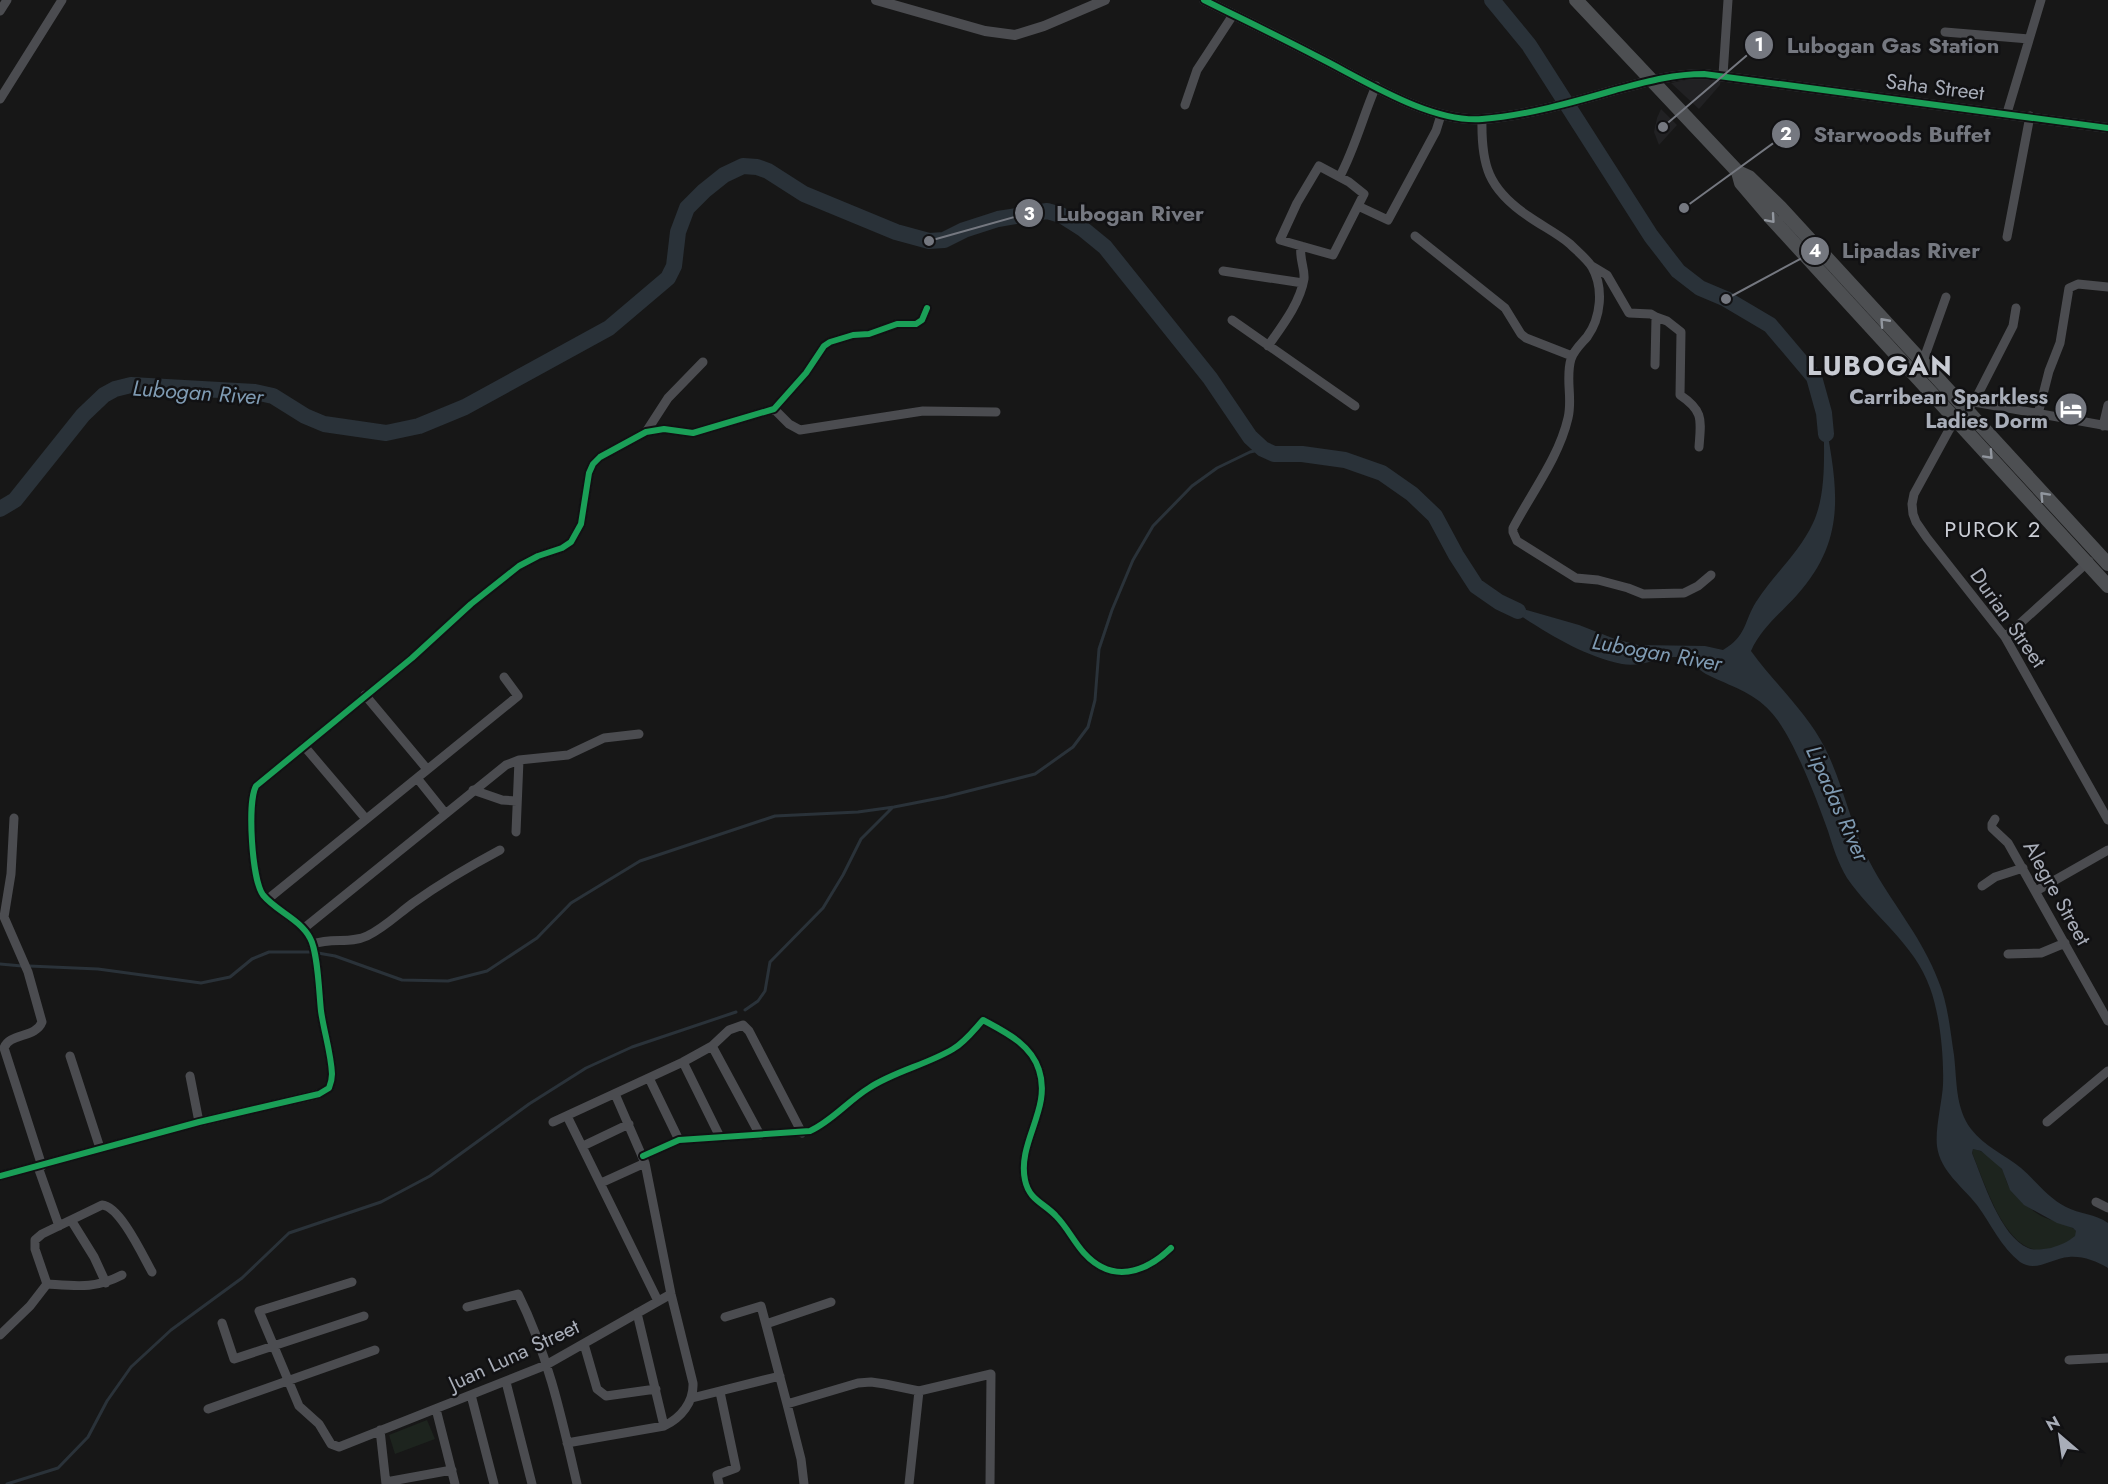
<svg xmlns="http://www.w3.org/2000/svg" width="2108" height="1484" viewBox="0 0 2108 1484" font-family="Jost,sans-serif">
<rect width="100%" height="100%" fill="#171717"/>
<!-- built -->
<path fill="#212123" d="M1690,79H1721L1720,85L1699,109L1671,83Z
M1661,109L1677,125L1659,145L1654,132L1657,118Z"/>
<!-- green -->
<path fill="#1d241e" d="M1973,1149C1983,1150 1998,1162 2003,1171C2006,1178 2007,1187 2013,1192C2020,1200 2029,1208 2038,1214C2048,1221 2069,1223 2076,1231V1236C2014,1286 1990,1195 1972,1153Z
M427,1420L435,1439L395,1454L389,1435Z"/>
<!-- water -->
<path fill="#2a3239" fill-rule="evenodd" d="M1824,413C1836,483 1850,536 1797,595C1780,614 1762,627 1751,651C1774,683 1807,712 1825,748C1845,788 1851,830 1874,870C1895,907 1923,940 1938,980C1948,1003 1950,1030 1954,1055C1957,1080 1955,1108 1971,1129C1984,1146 2005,1155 2021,1168C2036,1181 2048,1198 2066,1207C2079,1214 2096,1214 2108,1223V1268C2096,1261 2083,1256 2069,1257C2052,1258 2036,1273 2020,1262C2001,1247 1991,1224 1977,1205C1963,1187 1940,1171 1937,1146C1935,1129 1942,1102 1943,1085C1944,1056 1940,1015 1930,988C1915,944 1873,916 1847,878C1838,863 1833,847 1828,831C1817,800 1792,733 1770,711C1753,692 1730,686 1708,675C1697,670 1691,658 1678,657C1659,656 1641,668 1622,664C1577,655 1537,626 1499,602L1579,625L1615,639L1638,645L1705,646L1723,650C1747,636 1744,621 1756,602C1774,574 1799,553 1813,523C1828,491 1823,447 1824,413ZM1973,1149L1981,1151L2002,1169L2010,1190L2024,1205L2057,1223L2073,1228L2076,1231L2075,1236C2068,1242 2060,1245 2051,1248C2043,1249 2034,1251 2028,1248C2000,1236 1983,1180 1972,1153Z"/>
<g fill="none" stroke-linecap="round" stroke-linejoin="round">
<!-- stream -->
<path stroke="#2a3239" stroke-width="3" d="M318,953L335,956L402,980L448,981L487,971L537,938L571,903L640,861L775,816L858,812L894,807L945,797L1035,774L1073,747L1088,727L1095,700L1099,649L1112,610L1133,560L1153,526L1192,486L1217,468L1250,452L1263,449
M0,964L22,966
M29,966L98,969L201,983L230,977L252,959L269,952H310
M745,1010L758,1001L765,991L770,962L823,908L843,875L861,839L892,808
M7,1484L58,1468L88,1437L107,1401L131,1367L171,1330L242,1278L289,1233L381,1202L430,1176L529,1104L586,1068L632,1047L736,1012"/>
<!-- river -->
<path stroke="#2a3239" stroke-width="16" d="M1492,0L1529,45L1651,236L1678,271L1700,288L1726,299L1770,325L1814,377L1824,413L1826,434
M0,509L15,500L83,415L104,395L115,389L131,385L255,392L273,396L305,416L324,424L386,433L419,426L465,407L609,328L668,278L674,266L678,232L687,208L704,191L724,175L743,166L757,167L768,171L804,194L896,232L929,241L944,240L964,230L998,219L1047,211L1061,215L1083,229L1105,247L1210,378L1250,437L1263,449L1274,454H1302L1345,460L1382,473L1412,494L1435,516L1456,555L1476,586L1499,602L1518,611"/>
<!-- minor -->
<path stroke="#4b4c50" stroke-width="9" d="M0,11L7,0
M1945,32L2029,39
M1723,75L1728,0
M0,99L62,0
M1185,105L1197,70L1233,15
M2007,113L2041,0
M1482,119C1481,165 1488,189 1528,216C1542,226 1557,233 1570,244C1577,251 1587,259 1592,267C1604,288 1601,318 1587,337C1581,344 1574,350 1571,359C1565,379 1573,398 1568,418C1559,457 1532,492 1513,528V532L1517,541L1576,578L1598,580L1628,588L1643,594L1684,593L1698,586L1711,575
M1319,166L1349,182L1364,194L1333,255L1280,240L1297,203Z
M1340,176C1355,148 1363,116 1376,86
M1358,206L1388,220L1436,131L1441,115
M1415,236L1505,308L1521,334L1526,338L1572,356
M2007,237L2030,116
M1592,266L1607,275L1629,313L1651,314L1656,317L1655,365
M1223,271L1303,283
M2016,308L2013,326L1974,402L1956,419L1949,430L1914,494L1912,504L1913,514L1916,522L1927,538L2005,637L2108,820
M1656,317L1667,321L1681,332L1680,395C1704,411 1701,420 1699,447
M1232,320L1355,406
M1268,346C1282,326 1300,303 1304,279C1305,268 1299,259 1301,246
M1922,364L1946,297
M1974,402L2108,426
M774,409L789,424L800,430L923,411L996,412
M2038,414L2049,371L2060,343L2069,288L2078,284L2108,287
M2103,426L2108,405
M646,432L668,398L703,362
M2005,637L2089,561
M365,695L427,769
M304,746L366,819
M417,778L445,813
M473,790L502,800L517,801
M14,818L11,874L4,917L28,972L42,1022C36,1038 9,1033 4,1048L42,1166
M1995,819L1992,824V828L2008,843L2108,1021
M516,832L519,760
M1982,886L1995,877L2023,868
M2036,891L2108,850
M268,899L518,696L504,677
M303,929L506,765L519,760L568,755L604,738L639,734
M313,944C332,937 350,944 367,936C384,928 398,914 413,903C441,883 470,866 500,850
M2008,954L2041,953L2065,943
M712,1046L760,1135
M70,1056L100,1148
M683,1062L720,1137
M190,1076L199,1122
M649,1078L679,1140
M567,1116L658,1301
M553,1122L683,1062L712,1046L729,1030L743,1025L749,1031L802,1133
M2047,1122L2108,1071
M583,1146L629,1124
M643,1156L679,1140L810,1131C832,1121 848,1101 869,1088C895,1071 926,1065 953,1049C965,1042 973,1031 983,1020C1005,1032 1031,1044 1039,1070C1052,1109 1017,1142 1025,1180C1029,1200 1044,1203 1056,1216C1067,1227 1074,1242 1084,1253C1112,1284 1145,1273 1171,1248
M38,1167L59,1226
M0,1176L199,1122L319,1094L329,1088C331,1083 332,1079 332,1074C331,1053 324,1032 321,1011C319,993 318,952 310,938C300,919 276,911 263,895C252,880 247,803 256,786L412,658L471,604L519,566L538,556L562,548L571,542L581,524L589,473L593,464L600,457L646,432L664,429L693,433L774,409L806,373L824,346L830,342L853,335L869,334L897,324H916L922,320L927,308
M601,1183L645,1163
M2096,1202L2108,1208
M71,1220L94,1257L106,1283
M352,1282L259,1311L299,1406L319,1424L331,1444L339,1447L546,1365L671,1294
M47,1284L35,1249V1240L42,1234L102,1205C120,1206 143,1256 152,1272
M47,1284C77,1286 95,1289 122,1275
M467,1307L518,1294C548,1354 562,1419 577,1484
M637,1313L664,1426
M725,1317L761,1306L787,1404L801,1459L804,1484
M222,1323L234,1359L364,1316
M766,1324L831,1302
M0,1335L30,1306L47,1284
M584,1344L597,1389L606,1396L656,1389
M2069,1360L2108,1358
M506,1382L532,1484
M471,1395L494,1484
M692,1398L780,1376
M787,1404L858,1383L871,1382L885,1384L919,1391L991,1374L990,1484
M208,1409L375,1350
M436,1409L455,1484
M380,1430L386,1484
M567,1443L664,1426C681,1418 694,1402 693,1383L671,1294L645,1163L615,1094
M386,1482L452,1470
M719,1484L717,1475L736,1468L720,1392
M909,1484L919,1391"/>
<!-- tertiary -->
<path stroke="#4b4c50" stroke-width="10" d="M876,0L985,31L1015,35L1044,26L1105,0
M1204,0C1242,19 1280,37 1318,57C1364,80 1430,123 1482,119C1524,116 1574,102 1615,90C1645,82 1673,74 1704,74L2108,128"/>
<!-- primary -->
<path stroke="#4d4f52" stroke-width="14" d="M1576,0L1738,172L1749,177L1780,207L2108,564
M1738,172L1741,183L1770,217L2108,586"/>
<defs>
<path id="cycleway" d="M1204,0C1242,19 1280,37 1318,57C1364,80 1430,123 1482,119C1524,116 1574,102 1615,90C1645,82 1673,74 1704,74L2108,128
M643,1156L679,1140L810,1131C832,1121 848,1101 869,1088C895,1071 926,1065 953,1049C965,1042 973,1031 983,1020C1005,1032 1031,1044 1039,1070C1052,1109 1017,1142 1025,1180C1029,1200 1044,1203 1056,1216C1067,1227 1074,1242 1084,1253C1112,1284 1145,1273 1171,1248
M0,1176L199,1122L319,1094L329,1088C331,1083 332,1079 332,1074C331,1053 324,1032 321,1011C319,993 318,952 310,938C300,919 276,911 263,895C252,880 247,803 256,786L412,658L471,604L519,566L538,556L562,548L571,542L581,524L589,473L593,464L600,457L646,432L664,429L693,433L774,409L806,373L824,346L830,342L853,335L869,334L897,324H916L922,320L927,308"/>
</defs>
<!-- cycleway casing -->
<use href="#cycleway" stroke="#111113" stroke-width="10"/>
<!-- cycleway -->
<use href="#cycleway" stroke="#1a9f57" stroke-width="6"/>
</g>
<!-- one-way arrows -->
<defs><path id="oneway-chevron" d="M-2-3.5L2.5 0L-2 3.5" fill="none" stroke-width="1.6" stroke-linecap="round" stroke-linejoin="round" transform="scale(1.5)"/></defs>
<g stroke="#91969e">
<use href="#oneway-chevron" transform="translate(1771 219) rotate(49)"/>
<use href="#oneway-chevron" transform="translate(1884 322) rotate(-132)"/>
<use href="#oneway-chevron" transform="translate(1989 455) rotate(47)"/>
<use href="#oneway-chevron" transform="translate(2044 496) rotate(-133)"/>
</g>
<!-- icons -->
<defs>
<symbol id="hotel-disc" viewBox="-11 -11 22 22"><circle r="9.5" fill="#757880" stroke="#111113"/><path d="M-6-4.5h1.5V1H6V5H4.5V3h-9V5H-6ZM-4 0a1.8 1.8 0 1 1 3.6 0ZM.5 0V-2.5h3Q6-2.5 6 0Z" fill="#fff"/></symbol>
</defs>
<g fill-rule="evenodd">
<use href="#hotel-disc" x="2052" y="390" width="38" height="38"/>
</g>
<g text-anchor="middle" stroke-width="5" stroke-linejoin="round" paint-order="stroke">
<!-- street labels -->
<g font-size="21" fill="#a8adb8" stroke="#111113">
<text transform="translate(1935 87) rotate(7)" y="7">Saha Street</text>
<text transform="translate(2008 618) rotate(55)" y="7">Durian Street</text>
<text transform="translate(2057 893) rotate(61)" y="7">Alegre Street</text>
<text transform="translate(514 1355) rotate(-25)" y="7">Juan Luna Street</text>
</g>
<!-- poi labels -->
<g font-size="21" font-weight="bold" fill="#a8adb8" stroke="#111113" text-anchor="end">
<text x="2048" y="404">Carribean Sparkless<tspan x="2048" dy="24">Ladies Dorm</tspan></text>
</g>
<!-- water labels -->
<g font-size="22" font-style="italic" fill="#7f9bb3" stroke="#111113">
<text transform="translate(198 392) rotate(4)" y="8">Lubogan River</text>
<text transform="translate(1657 652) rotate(10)" y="8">Lubogan River</text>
<text transform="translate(1838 803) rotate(66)" y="8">Lipadas River</text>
</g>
<!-- neighbourhood labels -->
<g font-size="22" letter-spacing="1.5" fill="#c9ccd4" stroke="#111113">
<text x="1993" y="537">PUROK 2</text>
</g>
<!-- district labels -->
<g font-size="27" font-weight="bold" letter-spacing="1.5" fill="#c9ccd4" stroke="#111113">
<text x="1880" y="375">LUBOGAN</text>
</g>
</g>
<!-- callouts -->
<path fill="none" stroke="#757880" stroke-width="2" d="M1663 127L1759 45M1684 208L1786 134M929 241L1029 213M1726 299L1815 251"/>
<g fill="#757880" stroke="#111113" stroke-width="2">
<circle cx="1663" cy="127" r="6"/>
<circle cx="1684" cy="208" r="6"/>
<circle cx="929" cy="241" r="6"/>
<circle cx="1726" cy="299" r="6"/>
<circle cx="1759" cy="45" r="15"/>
<circle cx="1786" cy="134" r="15"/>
<circle cx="1029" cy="213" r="15"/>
<circle cx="1815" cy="251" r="15"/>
</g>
<g font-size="18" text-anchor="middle" font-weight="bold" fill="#fff">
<text x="1759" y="51">1</text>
<text x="1786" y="140">2</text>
<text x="1029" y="220">3</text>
<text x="1815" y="257">4</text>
</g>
<g font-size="22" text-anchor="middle" font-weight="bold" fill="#757880" stroke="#111113" stroke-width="5" stroke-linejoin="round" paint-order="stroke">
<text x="1893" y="53">Lubogan Gas Station</text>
<text x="1902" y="142">Starwoods Buffet</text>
<text x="1130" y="221">Lubogan River</text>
<text x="1911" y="258">Lipadas River</text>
</g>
<!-- north arrow -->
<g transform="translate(2060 1436) rotate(331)" stroke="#111113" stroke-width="4.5" paint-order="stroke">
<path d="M0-4.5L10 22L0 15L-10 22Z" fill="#a8adb8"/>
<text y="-9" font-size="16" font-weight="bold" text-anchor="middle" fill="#a8adb8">N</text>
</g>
</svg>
